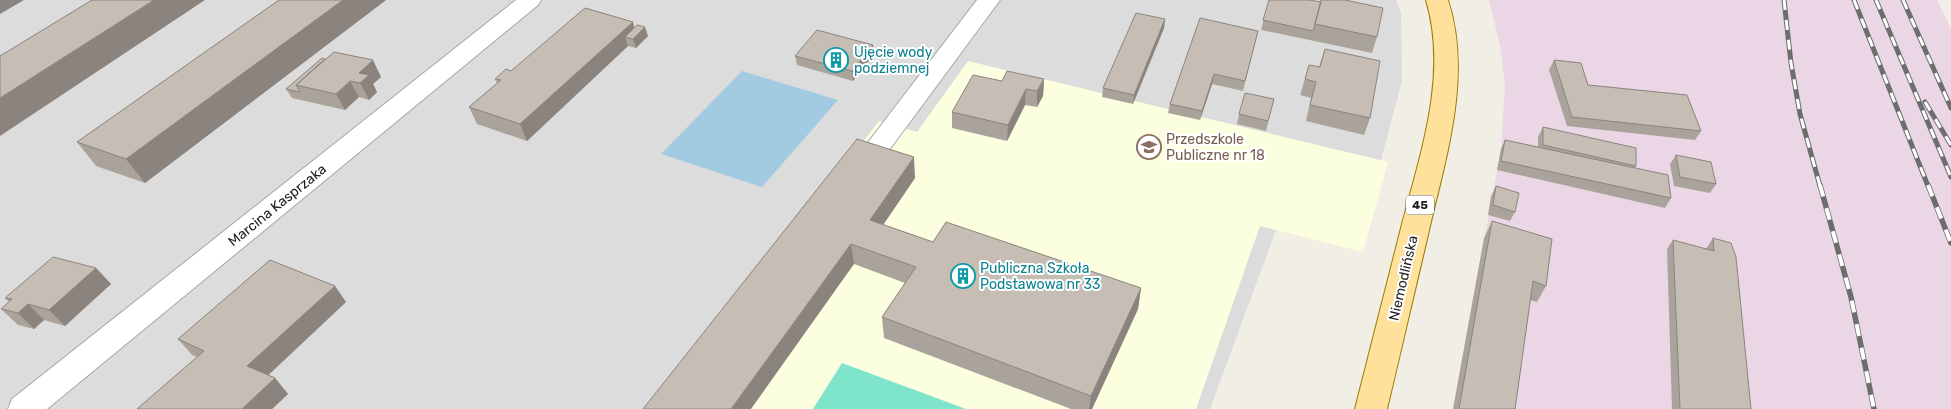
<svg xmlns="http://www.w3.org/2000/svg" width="1951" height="409" viewBox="0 0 1951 409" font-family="Rubik,sans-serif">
<rect width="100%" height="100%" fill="#f1eee5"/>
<!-- residential -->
<path fill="#dddcdc" d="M0,0H1396L1401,12L1402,81L1357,250L1276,230L1210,409H0Z"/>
<!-- industrial -->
<path fill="#ead6e4" d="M1489,0H1937L1951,29V409H1453L1501,149L1505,86L1500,45Z"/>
<!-- education -->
<path fill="#fbffdf" d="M968,61L1388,162L1363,252L1260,226L1196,409H658L879,121L917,132Z"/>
<!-- pitch -->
<path fill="#7ee5ca" d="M842,363L966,409H813Z"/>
<!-- water -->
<path fill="#a2cbe1" d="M742,71L838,100L762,187L661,154Z"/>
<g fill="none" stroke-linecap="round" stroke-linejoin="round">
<defs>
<path id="minor" d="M516,0H541L538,5L47,409H8L12,399Z
M977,0H1000L884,157L875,160L866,157L862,151L866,145Z"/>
<path id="major" d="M1426,0H1448C1473,77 1445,159 1428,235C1414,293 1401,351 1387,409H1355C1370,350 1385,291 1400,232C1419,157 1449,77 1426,0Z"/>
</defs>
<!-- minor casing -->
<use href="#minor" stroke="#a6a6a6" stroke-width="2"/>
<!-- major casing -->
<use href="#major" stroke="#9a7b00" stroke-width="2"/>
<!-- minor -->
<use href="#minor" fill="#fff" fill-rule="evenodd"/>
<!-- major -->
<use href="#major" fill="#ffe19b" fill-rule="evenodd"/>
<defs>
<path id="rail-far1" d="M1784,0L1791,63L1800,114L1820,186
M1854,0L1928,186
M1876,0L1951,177
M1903,0L1951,108
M1925,102L1951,145"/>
<path id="rail" d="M1820,185L1851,297L1874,409
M1928,185L1951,243"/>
</defs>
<!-- rail-far1 casing -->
<use href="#rail-far1" stroke="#6d6d6d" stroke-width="5"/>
<!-- rail casing -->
<use href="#rail" stroke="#6d6d6d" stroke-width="5.5"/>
<!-- rail-far1 -->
<use href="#rail-far1" stroke="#fff" stroke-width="3" stroke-dasharray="10" stroke-linecap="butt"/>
<!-- rail -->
<use href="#rail" stroke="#fff" stroke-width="4" stroke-dasharray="12" stroke-linecap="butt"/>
</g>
<!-- wall -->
<path fill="#aaa39b" d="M279,0H386L145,183L96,166L77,142Z
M1269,0L1377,37L1372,53L1261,30Z
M1165,19L1164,28L1133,104L1102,97L1103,88Z
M634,28L648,36L636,48L628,46L527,141L477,124L469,107L497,83L495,79L511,71Z
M1258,31L1243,91L1212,84L1200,120L1168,113L1170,104Z
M1325,49L1370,118L1364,135L1306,121L1311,98L1300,95L1305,79L1319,67Z
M874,54L853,81L797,65L795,56Z
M322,58L381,77L373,84L377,92L369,100L359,97L345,110L292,98L286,89Z
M1554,60L1588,85L1701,131L1695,140L1567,126L1549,70Z
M1044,79L1043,96L1037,107L1025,105L1007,141L952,128V112L1002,81Z
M1274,99L1266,131L1237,124L1239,114Z
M1543,127L1636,166L1635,168L1671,198L1665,208L1497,170L1501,149L1505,140L1538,147V137Z
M1676,155L1716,184L1710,193L1674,186L1670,164Z
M915,178L883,225L933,242L1141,288L1138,309L1092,409H1071L884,338L882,317L905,283L854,264L643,409Z
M1496,186L1515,212L1510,221L1488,215L1491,196Z
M1492,221L1546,286L1537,302L1530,300L1515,409H1453L1484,238Z
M1713,238L1751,409H1672L1667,249L1673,240L1706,249Z
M96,268L111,284L65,326L44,320L34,329L18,325L1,309L9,302L5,298Z
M346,302L268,375L275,378L288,394L272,409H137L197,357L192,355L178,339Z"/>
<!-- shaded-wall -->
<path fill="#8b847e" d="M0,0H24L0,14Z
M154,0H205L0,136V98Z
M343,0H386L145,183L126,159Z
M1165,19L1164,28L1133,104L1134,95Z
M633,22L636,35L645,27L648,36L636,48L633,39L625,37L628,46L527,141L520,124Z
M873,45L874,54L853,81L852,71Z
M373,60L381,77L373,84L377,92L369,100L360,83L359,73Z
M1214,74L1212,84L1200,120L1202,111Z
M1044,79L1043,96L1037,107V91Z
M350,81L359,97L345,110L336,94Z
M1026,89L1025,105L1007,141L1008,125Z
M914,157L915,178L872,241L870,220Z
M851,244L854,264L751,409H731Z
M96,268L111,284L65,326L49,310Z
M335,286L346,302L261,382L247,366Z
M1141,288L1138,309L1092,409H1089L1091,396Z
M28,304L44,320L34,329L18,313Z
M275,378L288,394L272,409H242Z"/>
<!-- building -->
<path fill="#c6bdb4" stroke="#8b847e" d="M92,0H154L0,98V56Z
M279,0H343L126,159L77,142Z
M1269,0H1309L1321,2L1313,31L1263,20Z
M1321,0H1345L1383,8L1377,37L1315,24Z
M585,8L633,22L520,124L469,107L501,80L495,79L506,69L511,71Z
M1136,13L1165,19L1134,95L1103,88Z
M1200,18L1258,31L1245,81L1214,74L1202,111L1170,104Z
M637,25L645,27L633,39L625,37Z
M817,30L873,45L852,71L795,56Z
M1325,49L1380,61L1370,118L1310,105L1316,82L1305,79L1309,65L1320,67Z
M334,52L373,60L359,73L369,75L360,83L350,81L336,94L296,85Z
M322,58L325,59L296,85L300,92L286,89Z
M1554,60L1581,63L1588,85L1687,95L1701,131L1572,117Z
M1007,71L1044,79L1037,91L1026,89L1008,125L952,112L973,75L1002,81Z
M1245,93L1274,99L1268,121L1239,114Z
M1543,127L1636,148V166L1543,145Z
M857,139L914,157L870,220L933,242L946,222L1141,288L1091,396L882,317L916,267L851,244L731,409H643Z
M1505,140L1668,175L1671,198L1501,161Z
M1676,155L1711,162L1716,184L1680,177Z
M1496,186L1519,193L1515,212L1493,205Z
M1492,221L1552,239L1546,286L1533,281L1515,409H1459Z
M1713,238L1731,243L1736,257L1751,409H1680L1673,240L1714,251Z
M53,257L96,268L49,310L28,304L18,313L1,309L12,299L5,298Z
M270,260L335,286L247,366L275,378L242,409H137L204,351L178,339Z"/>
<!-- icons -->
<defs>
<symbol id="building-ring" viewBox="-11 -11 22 22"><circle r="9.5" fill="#fff" stroke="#0f9aa8" stroke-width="1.5"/><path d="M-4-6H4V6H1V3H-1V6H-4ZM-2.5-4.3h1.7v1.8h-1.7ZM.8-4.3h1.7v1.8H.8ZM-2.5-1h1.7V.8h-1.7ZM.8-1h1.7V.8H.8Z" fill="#0f9aa8"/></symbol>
<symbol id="school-ring" viewBox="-11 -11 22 22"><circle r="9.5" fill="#fff" stroke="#8d6e63" stroke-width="1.5"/><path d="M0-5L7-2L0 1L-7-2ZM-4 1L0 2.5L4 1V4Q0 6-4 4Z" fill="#8d6e63"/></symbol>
</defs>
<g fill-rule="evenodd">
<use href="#building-ring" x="822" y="46" width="28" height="28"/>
<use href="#school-ring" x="1135" y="133" width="28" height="28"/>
<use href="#building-ring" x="949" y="262" width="28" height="28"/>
</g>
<g text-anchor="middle" stroke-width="4" stroke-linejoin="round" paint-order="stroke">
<!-- shield labels -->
<rect fill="#fff" stroke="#626262" stroke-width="1" x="1406" y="195.5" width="28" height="19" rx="4"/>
<g font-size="12" font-weight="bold" fill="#1f1f1f">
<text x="1420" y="209">45</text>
</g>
<!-- culture labels -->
<g font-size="14" fill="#0d838f" stroke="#fff" text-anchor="start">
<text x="854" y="57">Ujęcie wody<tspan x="854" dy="16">podziemnej</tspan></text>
<text x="980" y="273">Publiczna Szkoła<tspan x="980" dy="16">Podstawowa nr 33</tspan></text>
</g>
<!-- education labels -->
<g font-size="14" fill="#785e54" stroke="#fff" text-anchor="start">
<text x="1166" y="144">Przedszkole<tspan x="1166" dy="16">Publiczne nr 18</tspan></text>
</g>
<!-- street labels -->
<g font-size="14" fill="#1f1f1f" stroke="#fff">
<text transform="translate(277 205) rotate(-39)" y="5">Marcina Kasprzaka</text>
<text transform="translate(1403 278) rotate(-77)" y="5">Niemodlińska</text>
</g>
</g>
</svg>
